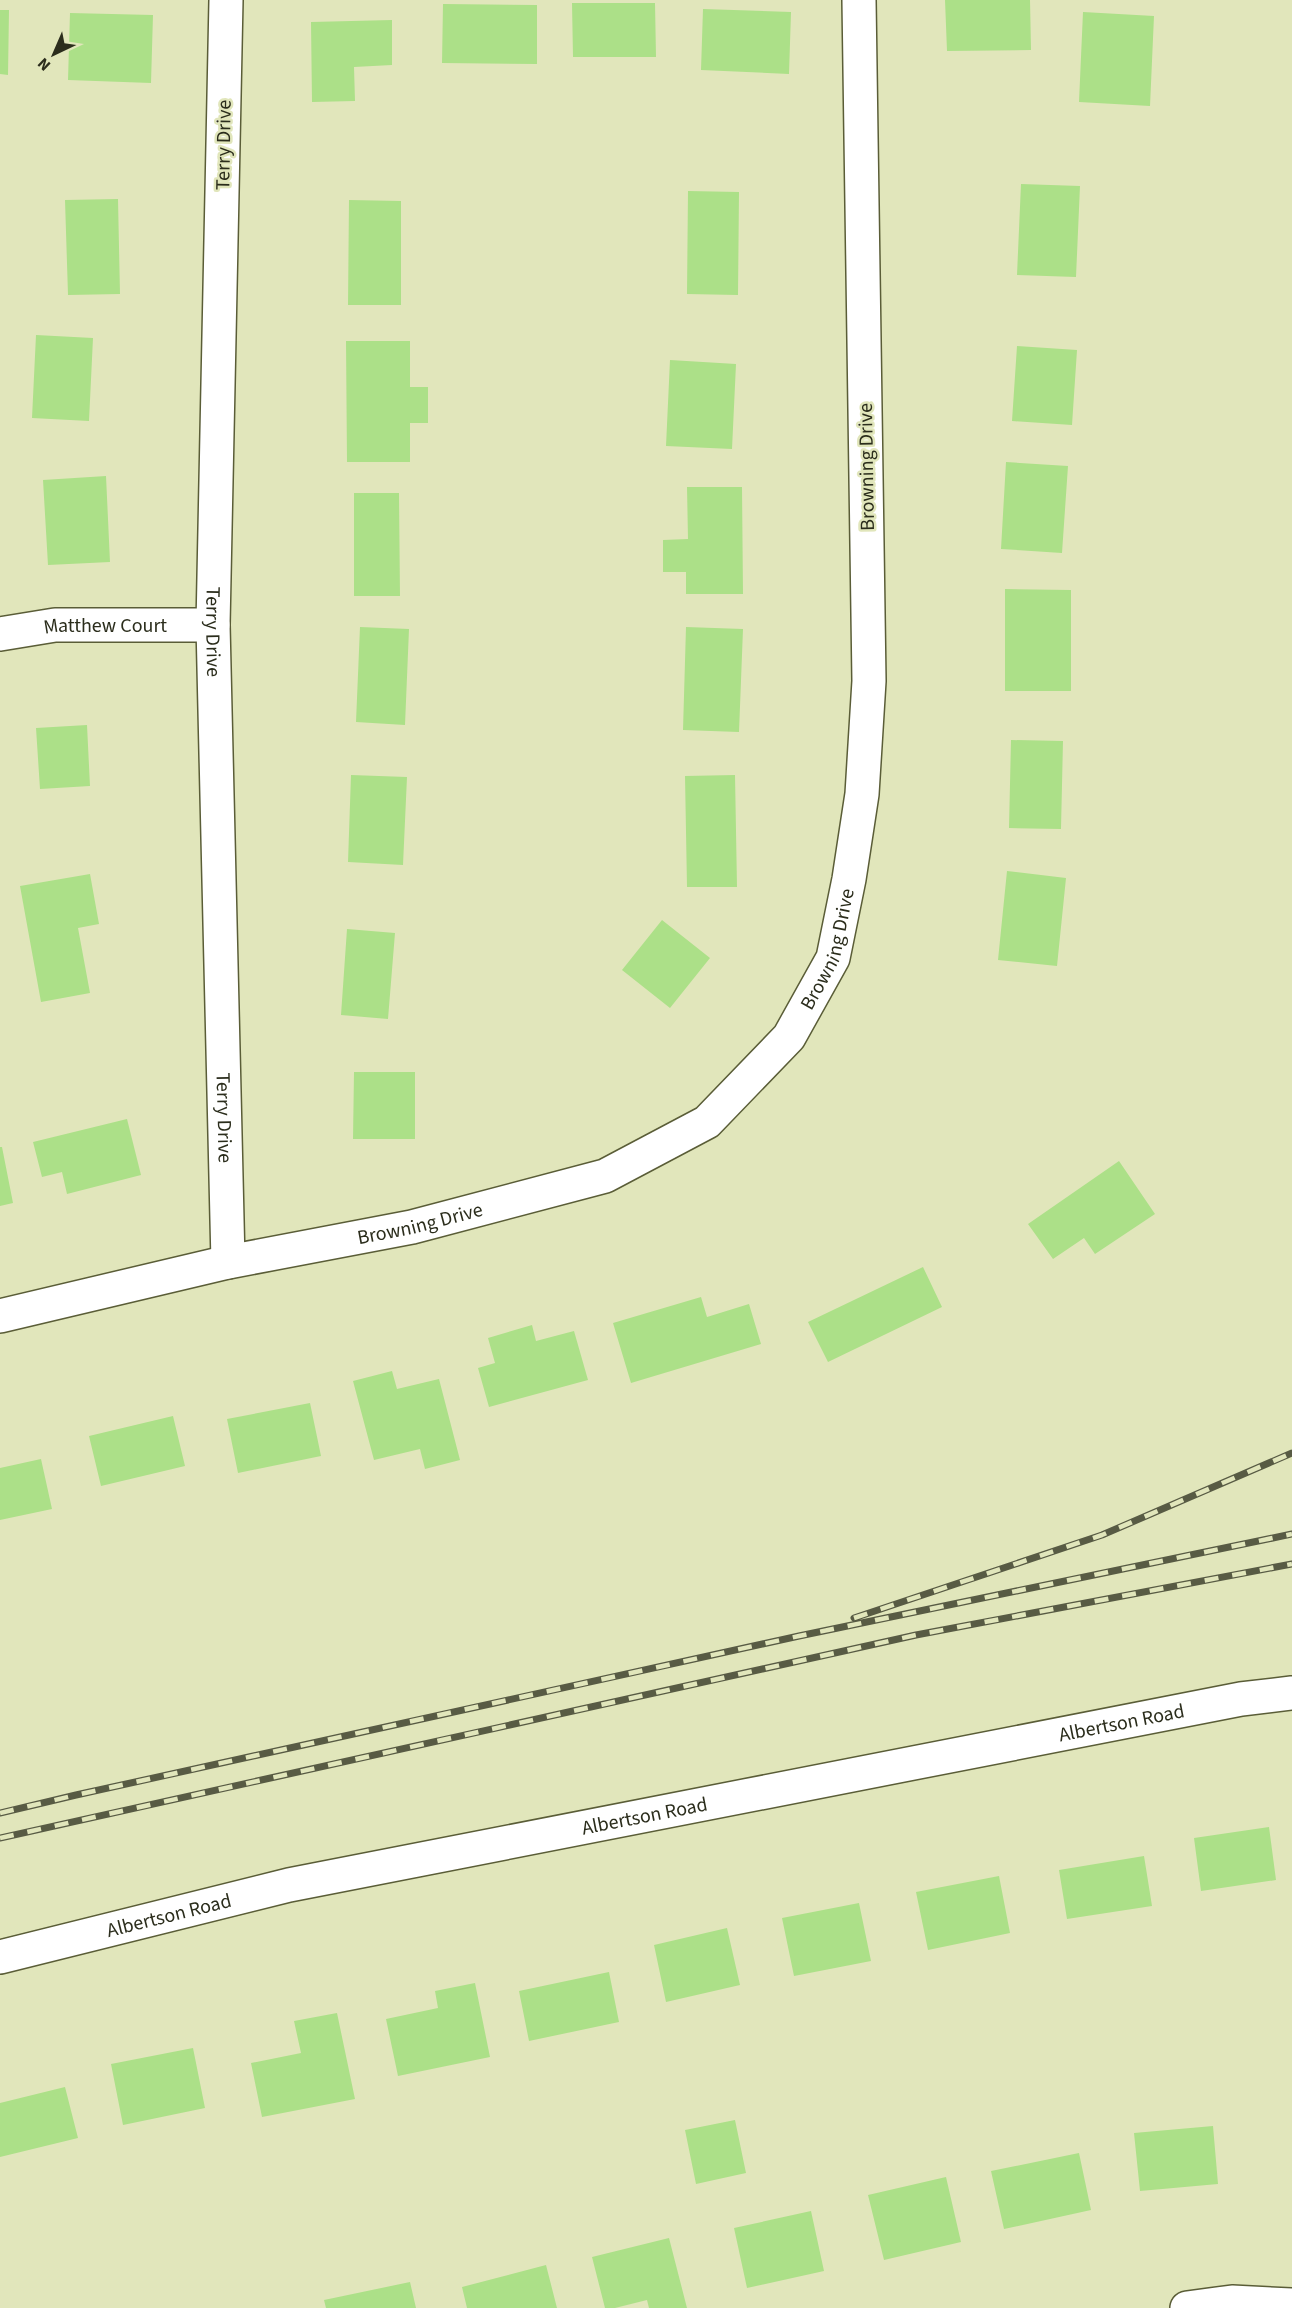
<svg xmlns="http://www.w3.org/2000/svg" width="1292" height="2308" viewBox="0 0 1292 2308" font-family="'Source Sans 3',sans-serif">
<rect width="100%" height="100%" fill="#e1e6bb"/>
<!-- building -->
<path fill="#ace088" d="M945,0H1030L1031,50L947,51Z
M572,3H655L656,57H573Z
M443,4L537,5V64L442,63Z
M703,9L791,12L789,74L701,70Z
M0,10H9L8,75L0,74Z
M1083,12L1154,16L1150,106L1079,102Z
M70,13L153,15L151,83L68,80Z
M392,20V65L354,67L355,101L312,102L311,22Z
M1021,184L1080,186L1076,277L1017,275Z
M688,191L739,192L738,295L687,294Z
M118,199L120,294L68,295L65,200Z
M349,200L401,201V305H348Z
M36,335L93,338L89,421L32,418Z
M346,341H410V387H428V423H410V462H347Z
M1017,346L1077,350L1072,425L1012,421Z
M670,360L736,364L732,449L666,446Z
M1006,462L1068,466L1062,553L1001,549Z
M106,476L110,562L48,565L43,480Z
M687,487H742L743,594H686V572H663V540L688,539Z
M354,493H399L400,596H354Z
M1005,589L1071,590V691H1005Z
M360,627L409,629L405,725L356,722Z
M686,627L743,629L739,732L683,730Z
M87,725L90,786L40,789L36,728Z
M1011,740L1063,741L1061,829L1009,828Z
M351,775L407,777L403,865L348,862Z
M735,775L737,887H687L685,776Z
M1007,871L1066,878L1057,966L998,960Z
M90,874L99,924L78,928L90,993L41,1002L20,886Z
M662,920L710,958L670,1008L622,970Z
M347,929L395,933L388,1019L341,1015Z
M354,1072H415V1139H353Z
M127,1119L141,1175L67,1194L62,1172L42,1177L33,1142Z
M0,1147H2L13,1203L0,1206Z
M1119,1161L1155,1214L1095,1254L1084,1238L1053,1259L1028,1224Z
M923,1267L942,1307L828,1362L808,1322Z
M701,1297L707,1317L749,1304L761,1344L631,1383L613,1323Z
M532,1325L536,1341L574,1331L588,1380L489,1407L478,1368L495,1363L488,1338Z
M392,1371L397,1389L439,1379L460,1460L425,1469L420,1449L374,1460L353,1381Z
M310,1403L321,1456L238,1473L227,1419Z
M173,1416L185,1466L101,1486L89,1436Z
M41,1459L52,1509L0,1520V1468Z
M1269,1827L1276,1880L1201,1891L1194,1838Z
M1144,1856L1152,1906L1067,1919L1059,1870Z
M999,1876L1010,1933L928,1950L916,1892Z
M859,1903L871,1961L794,1976L782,1918Z
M727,1928L740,1985L666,2002L654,1945Z
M609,1972L619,2022L529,2041L519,1991Z
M475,1983L490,2057L398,2076L386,2019L438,2008L435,1991Z
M337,2013L355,2099L262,2117L251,2063L301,2053L294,2021Z
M193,2048L205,2108L123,2125L111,2064Z
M65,2087L78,2138L0,2157V2103Z
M735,2120L746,2173L696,2184L685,2130Z
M1213,2126L1218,2184L1140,2191L1134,2133Z
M1079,2153L1091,2210L1004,2229L991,2171Z
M946,2177L961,2242L884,2260L868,2195Z
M811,2211L824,2271L747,2288L734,2228Z
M669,2238L687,2308H649L647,2300L615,2308H605L592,2257Z
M546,2265L557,2308H467L462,2287Z
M410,2282L416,2308H326L324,2300Z"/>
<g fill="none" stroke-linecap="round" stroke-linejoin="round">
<defs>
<g id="minor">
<path id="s1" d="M226,0L213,625L228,1262"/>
<path id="s2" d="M0,634L55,625H213"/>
<path id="s3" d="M0,1316L228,1262L412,1227L605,1176L707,1122L789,1037L833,958L849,879L862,794L869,681L859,0"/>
<path id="s4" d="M0,1957L289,1885L1241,1699L1292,1693"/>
<path d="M1187,2308L1232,2302L1292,2305"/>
</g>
</defs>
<!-- minor casing -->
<use href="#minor" stroke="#5a5d37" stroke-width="36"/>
<!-- minor -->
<use href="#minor" stroke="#fff" stroke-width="33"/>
<defs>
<path id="rail" d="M854,1618L1102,1535L1292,1453
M0,1813L76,1795L799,1636L1292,1534
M0,1838L916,1635L1292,1564"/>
</defs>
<!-- rail casing -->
<use href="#rail" stroke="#585b44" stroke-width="7"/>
<!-- rail -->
<use href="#rail" stroke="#e1e6bb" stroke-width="4.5" stroke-dasharray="14" stroke-linecap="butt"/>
</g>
<g text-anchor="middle" stroke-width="5" stroke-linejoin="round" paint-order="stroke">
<!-- street labels -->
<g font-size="20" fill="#2b2d1c" stroke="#e1e6bb">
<text transform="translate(223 145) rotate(-89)" y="7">Terry Drive</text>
<text transform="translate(866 467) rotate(-91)" y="7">Browning Drive</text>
<text dy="7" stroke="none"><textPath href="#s2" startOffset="106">Matthew Court</textPath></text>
<text dy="7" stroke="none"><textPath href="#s1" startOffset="632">Terry Drive</textPath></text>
<text dy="7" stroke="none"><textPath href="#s3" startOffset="952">Browning Drive</textPath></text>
<text dy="7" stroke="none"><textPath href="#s1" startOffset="1118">Terry Drive</textPath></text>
<text dy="7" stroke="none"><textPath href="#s3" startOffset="430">Browning Drive</textPath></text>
<text dy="7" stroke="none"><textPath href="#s4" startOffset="1146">Albertson Road</textPath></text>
<text dy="7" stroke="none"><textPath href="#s4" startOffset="660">Albertson Road</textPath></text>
<text dy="7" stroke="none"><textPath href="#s4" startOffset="174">Albertson Road</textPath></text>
</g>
</g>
<!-- north arrow -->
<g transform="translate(54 54) rotate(224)" stroke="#e1e6bb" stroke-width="4.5" paint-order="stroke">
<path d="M0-4.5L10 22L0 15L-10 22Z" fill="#2b2d1c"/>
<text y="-9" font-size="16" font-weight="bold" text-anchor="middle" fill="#2b2d1c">N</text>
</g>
</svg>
